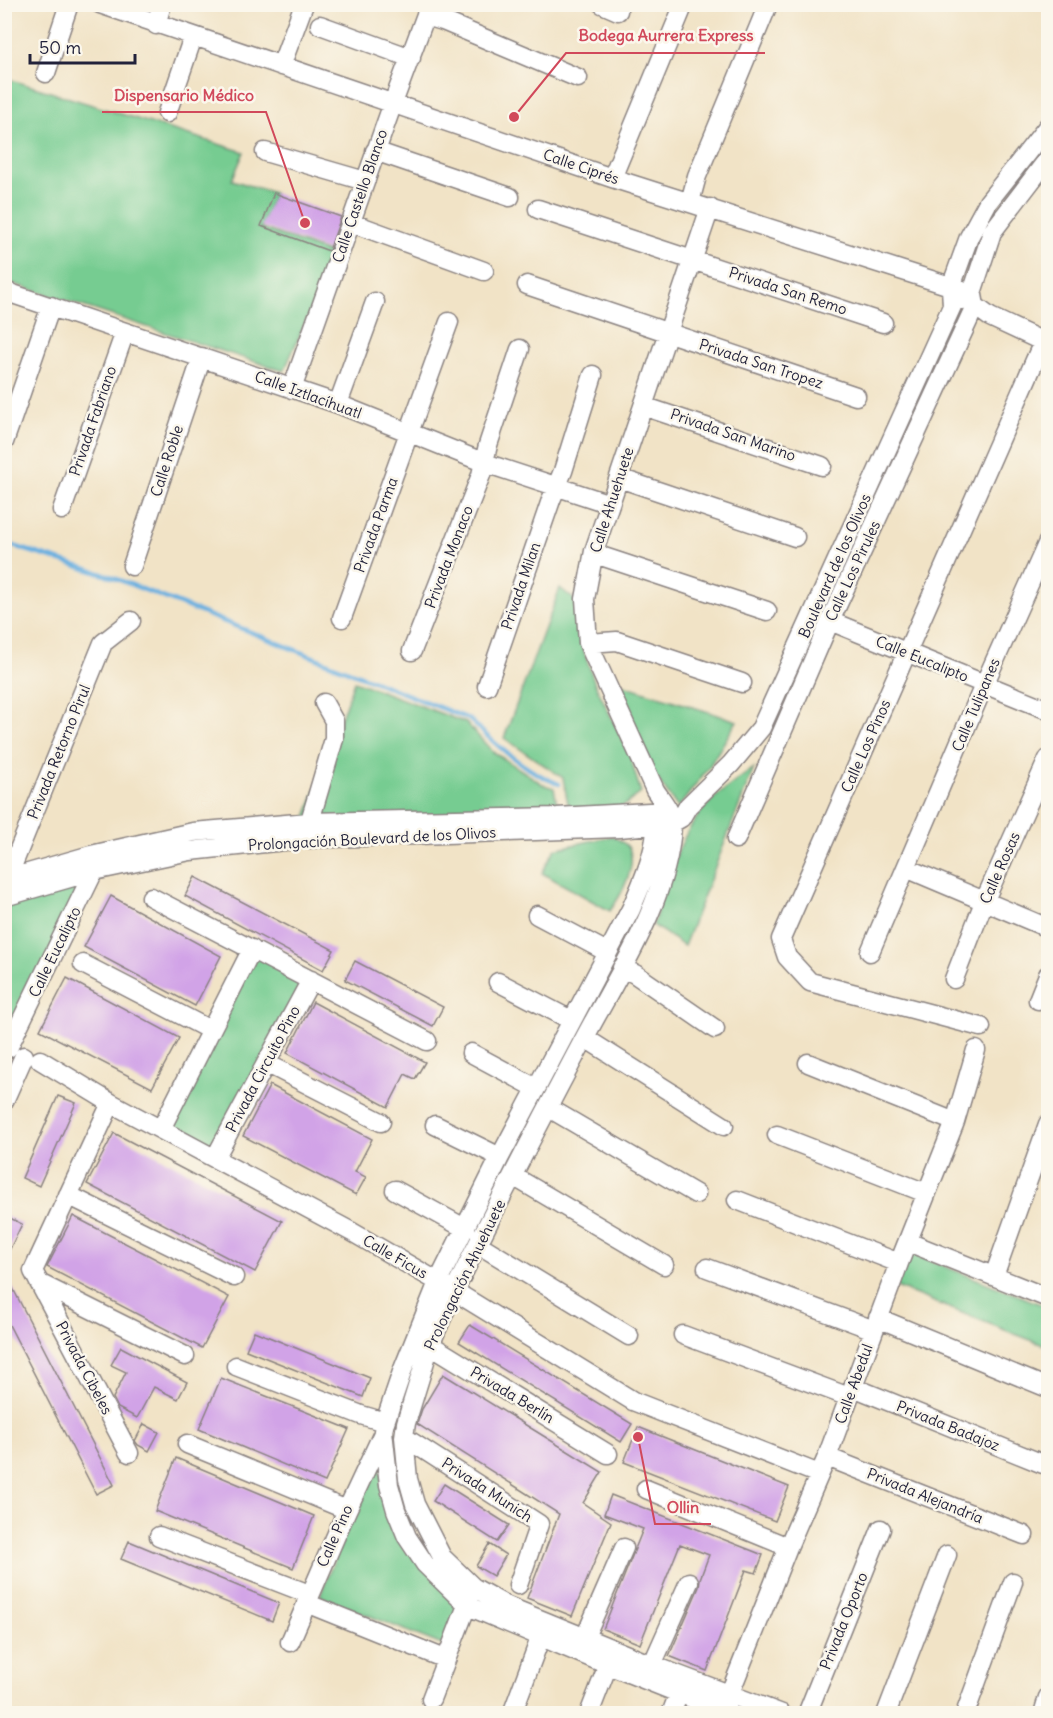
<svg xmlns="http://www.w3.org/2000/svg" width="1053" height="1718" viewBox="0 0 1053 1718" font-family="Delius,sans-serif">
<rect width="100%" height="100%" fill="#fbf7ec"/>
<filter id="ink" filterUnits="userSpaceOnUse"><feTurbulence type="fractalNoise" baseFrequency=".0167" numOctaves="2"/><feDisplacementMap in="SourceGraphic" scale="12" xChannelSelector="R" yChannelSelector="G"/><feConvolveMatrix kernelMatrix="1 2 1 2 8 2 1 2 1" color-interpolation-filters="sRGB"/></filter>
<filter id="wash" filterUnits="userSpaceOnUse"><feTurbulence type="fractalNoise" baseFrequency=".008" numOctaves="4" result="noise"/><feDisplacementMap in="SourceGraphic" scale="24" xChannelSelector="R" yChannelSelector="G"/><feGaussianBlur stdDeviation="1.35" result="paint"/><feColorMatrix in="noise" values="0 0 0 0 0 0 0 0 0 0 0 0 0 0 0 0 0 1.4 0 .05"/><feComposite in="paint" operator="in"/></filter>
<g filter="url(#wash)">
<rect width="100%" height="100%" fill="#f1e3c6"/>
<!-- green -->
<path fill="#76cc91" stroke="#4c7766" stroke-width="1.5" d="M5,78L244,152L232,180L274,193L261,228L335,255L284,371L5,281Z
M560,588L576,601L581,643L595,684L629,753L641,793L619,809H569L563,778L504,738Z
M354,681L466,723L493,752L544,785L554,788L558,809L304,823Z
M614,682L737,721L709,767L678,808L656,777Z
M754,768L684,946L653,925C667,881 678,832 713,799C726,788 740,778 754,768Z
M612,836C617,839 625,843 628,847C639,864 620,897 610,911L542,873L555,849Z
M93,871L5,1039V897Z
M251,950L311,981L217,1153L164,1124Z
M905,1251L1048,1307V1347L889,1284Z
M377,1451L388,1510L458,1609L442,1645L320,1596Z"/>
<g fill="none" stroke-linecap="round" stroke-linejoin="round">
<!-- stream -->
<path stroke="#6ab0e0" stroke-width="4.5" d="M4,543L112,577L469,719C495,744 524,771 559,784"/>
</g>
<g id="blocks">
<!-- building -->
<path fill="#d1a3e7" d="M274,193L341,217L329,251L261,226Z
M195,877L334,950L323,970L185,896Z
M111,896L221,956L195,1006L84,947Z
M355,961L443,1007L433,1026L345,980Z
M67,978L179,1038L152,1088L40,1030Z
M313,1002L425,1062L415,1079L405,1074L388,1107L287,1053Z
M270,1085L372,1139L355,1172L366,1177L356,1195L243,1136Z
M58,1096L76,1103L39,1186L22,1178Z
M114,1133L282,1221L255,1272L87,1184Z
M4,1215L22,1224L4,1261Z
M73,1216L229,1297L202,1348L47,1267Z
M4,1271L114,1485L96,1494L4,1315Z
M470,1325L632,1424L621,1442L459,1342Z
M254,1331L370,1378L363,1397L246,1350Z
M121,1347L187,1382L178,1399L154,1387L137,1418L118,1408L113,1398L126,1372L111,1365Z
M443,1374L602,1472L583,1503L611,1522L572,1616L527,1598L559,1514L417,1424L422,1409Z
M221,1378L349,1429L325,1482L199,1429Z
M144,1424L159,1432L149,1451L138,1445L135,1441Z
M638,1427L789,1487L775,1521L624,1462Z
M176,1458L314,1516L293,1568L155,1511Z
M444,1484L509,1525L497,1542L433,1501Z
M611,1495L763,1555L756,1573L746,1570L707,1671L669,1656L699,1587L700,1579L709,1555L680,1544L640,1644L603,1629L643,1529L604,1514Z
M129,1541L279,1603L272,1621L121,1559Z
M489,1544L506,1555L493,1576L476,1566Z"/>
</g>
</g>
<g filter="url(#ink)">
<use href="#blocks" fill-opacity="0" stroke="#8a8280" stroke-width="1.5"/>
<g fill="none" stroke-linecap="round" stroke-linejoin="round">
<defs>
<path id="minor" d="M100,4L612,178L972,293
M602,4L618,11
M426,16L443,21L578,78
M156,25L162,4
M320,25L411,58
M281,66L304,4
M46,73L69,4
M167,113L193,37
M375,151L510,197
M265,152L365,181
M612,178L684,4
M690,202L697,176L767,7
M710,208L594,551L585,599L588,643L655,790C662,801 673,812 672,826C668,901 618,974 584,1039C538,1126 492,1214 449,1302L430,1345L406,1423L404,1437L408,1479L415,1504L442,1557L473,1587L505,1605L652,1665L782,1714
M538,209L883,323
M352,223L484,271
M527,285L856,396
M4,291L338,404L485,463L610,504
M973,295L975,306L990,317L1048,344
M962,300L972,293L992,232L1048,159
M292,389L393,103L430,4
M338,404L375,302
M643,406L822,466
M4,442L51,306
M619,478L795,537
M62,510L125,332
M594,551L601,556L767,611
M132,566L202,357
M342,618L449,322
M830,621L1048,710
M588,643L617,641L742,683
M412,651L481,475L488,445L520,349
M487,686L551,500L563,471L593,375
M656,813C659,847 644,878 631,909L500,1157L438,1282L403,1369L385,1422L383,1431L389,1485L396,1510L407,1537L425,1564L468,1606L608,1665L731,1714
M307,831L334,739V721L324,703
M736,839L830,621L975,306
M906,868L1048,928
M4,880L91,855L193,832L309,822L557,817L668,811
M8,887L7,879L103,643L131,621
M4,897L94,871L190,851L305,839L619,828L672,823L681,818L688,806L731,764L761,728L952,306L951,287L969,237L988,202L1048,126
M151,897L427,1041
M537,915L607,952
M870,952L984,685L1048,542
M83,964L210,1030
M622,968L635,974L715,1029
M954,979L984,902L1048,759
M498,982L571,1020
M1038,1000L1048,975
M981,1027L810,982L787,957L781,939L1043,342
M585,1038L724,1126
M8,1048L94,871L92,865
M471,1053L536,1088
M40,1060L111,1103L352,1232L454,1291L633,1401L819,1474
M266,1063L381,1122
M808,1063L955,1122
M4,1101L24,1056
M111,1103L33,1271L129,1453
M549,1108L696,1194
M435,1125L500,1157
M161,1129L252,949
M777,1135L926,1193
M215,1158L311,980
M513,1176L664,1265
M395,1190L466,1229
M68,1195L234,1277
M737,1200L899,1263
M908,1242L1048,1298
M478,1244L629,1336
M707,1268L874,1330
M994,1276L1048,1124
M39,1283L185,1356
M878,1318L1048,1388
M683,1335L849,1397
M421,1339L608,1454
M236,1366L361,1415L385,1422
M853,1387L1043,1464
M404,1437L539,1524L518,1585
M187,1444L347,1510
M827,1457L1024,1535
M646,1489L788,1547
M159,1536L309,1594
M306,1603L445,1659
M585,1637L624,1548
M290,1642L347,1510L383,1433
M652,1665L689,1582
M431,1699L471,1595
M726,1703L788,1547L827,1457L899,1263L955,1122L976,1050
M512,1714L541,1636
M589,1714L608,1665
M671,1714L679,1693
M807,1714L881,1529
M886,1714L947,1555
M965,1714L1013,1582
M1043,1714L1048,1697"/>
</defs>
<!-- minor casing -->
<use href="#minor" stroke="#8a8280" stroke-width="21"/>
<!-- minor -->
<use href="#minor" stroke="#fff" stroke-width="18"/>
</g>
</g>
<g text-anchor="middle" stroke-width="5" stroke-linejoin="round" paint-order="stroke">
<!-- street labels -->
<g font-size="15" fill="#22223b" stroke="#fbf7ec">
<text transform="translate(581 167) rotate(19)" y="5">Calle Ciprés</text>
<text transform="translate(360 196) rotate(-71)" y="5">Calle Castello Blanco</text>
<text transform="translate(788 291) rotate(18)" y="5">Privada San Remo</text>
<text transform="translate(761 364) rotate(18)" y="5">Privada San Tropez</text>
<text transform="translate(308 395) rotate(20)" y="5">Calle Iztlacíhuatl</text>
<text transform="translate(93 421) rotate(-71)" y="5">Privada Fabriano</text>
<text transform="translate(733 435) rotate(19)" y="5">Privada San Marino</text>
<text transform="translate(167 461) rotate(-72)" y="5">Calle Roble</text>
<text transform="translate(612 500) rotate(-72)" y="5">Calle Ahuehuete</text>
<text transform="translate(376 525) rotate(-70)" y="5">Privada Parma</text>
<text transform="translate(449 557) rotate(-69)" y="5">Privada Monaco</text>
<text transform="translate(835 566) rotate(-66)" y="5">Boulevard de los Olivos</text>
<text transform="translate(853 571) rotate(-65)" y="5">Calle Los Pirules</text>
<text transform="translate(521 586) rotate(-71)" y="5">Privada Milan</text>
<text transform="translate(922 659) rotate(22)" y="5">Calle Eucalipto</text>
<text transform="translate(976 705) rotate(-67)" y="5">Calle Tulipanes</text>
<text transform="translate(866 746) rotate(-66)" y="5">Calle Los Pinos</text>
<text transform="translate(59 752) rotate(-68)" y="5">Privada Retorno Pirul</text>
<text transform="translate(372 839) rotate(-3)" y="5">Prolongación Boulevard de los Olivos</text>
<text transform="translate(1000 868) rotate(-66)" y="5">Calle Rosas</text>
<text transform="translate(55 952) rotate(-64)" y="5">Calle Eucalipto</text>
<text transform="translate(263 1069) rotate(-62)" y="5">Privada Circuito Pino</text>
<text transform="translate(395 1257) rotate(30)" y="5">Calle Ficus</text>
<text transform="translate(465 1275) rotate(-64)" y="5">Prolongación Ahuehuete</text>
<text transform="translate(84 1368) rotate(62)" y="5">Privada Cibeles</text>
<text transform="translate(854 1384) rotate(-70)" y="5">Calle Abedul</text>
<text transform="translate(512 1395) rotate(31)" y="5">Privada Berlín</text>
<text transform="translate(948 1426) rotate(22)" y="5">Privada Badajoz</text>
<text transform="translate(487 1490) rotate(33)" y="5">Privada Munich</text>
<text transform="translate(925 1496) rotate(22)" y="5">Privada Alejandría</text>
<text transform="translate(335 1536) rotate(-66)" y="5">Calle Pino</text>
<text transform="translate(844 1621) rotate(-68)" y="5">Privada Oporto</text>
</g>
</g>
<!-- callouts -->
<path fill="none" stroke="#d1495b" stroke-width="2" d="M514 117L566 53H765M305 223L266 112H102M638 1437L655 1524H711"/>
<g fill="#d1495b" stroke="#fbf7ec" stroke-width="2">
<circle cx="514" cy="117" r="6"/>
<circle cx="305" cy="223" r="6"/>
<circle cx="638" cy="1437" r="6"/>
</g>
<g font-size="16" text-anchor="middle" font-weight="bold" fill="#d1495b" stroke="#fbf7ec" stroke-width="5" stroke-linejoin="round" paint-order="stroke">
<text x="666" y="41">Bodega Aurrera Express</text>
<text x="184" y="101">Dispensario Médico</text>
<text x="683" y="1513">Ollin</text>
</g>
<!-- margin -->
<rect width="1053" height="1718" fill="none" stroke="#fbf7ec" stroke-width="24"/>
<!-- scale -->
<path d="M30 54v9h105v-9" fill="none" stroke="#22223b" stroke-width="3"/>
<text x="39" y="54" font-size="18" fill="#22223b" stroke="#fbf7ec" stroke-width="4.5" paint-order="stroke">50 m</text>
</svg>
